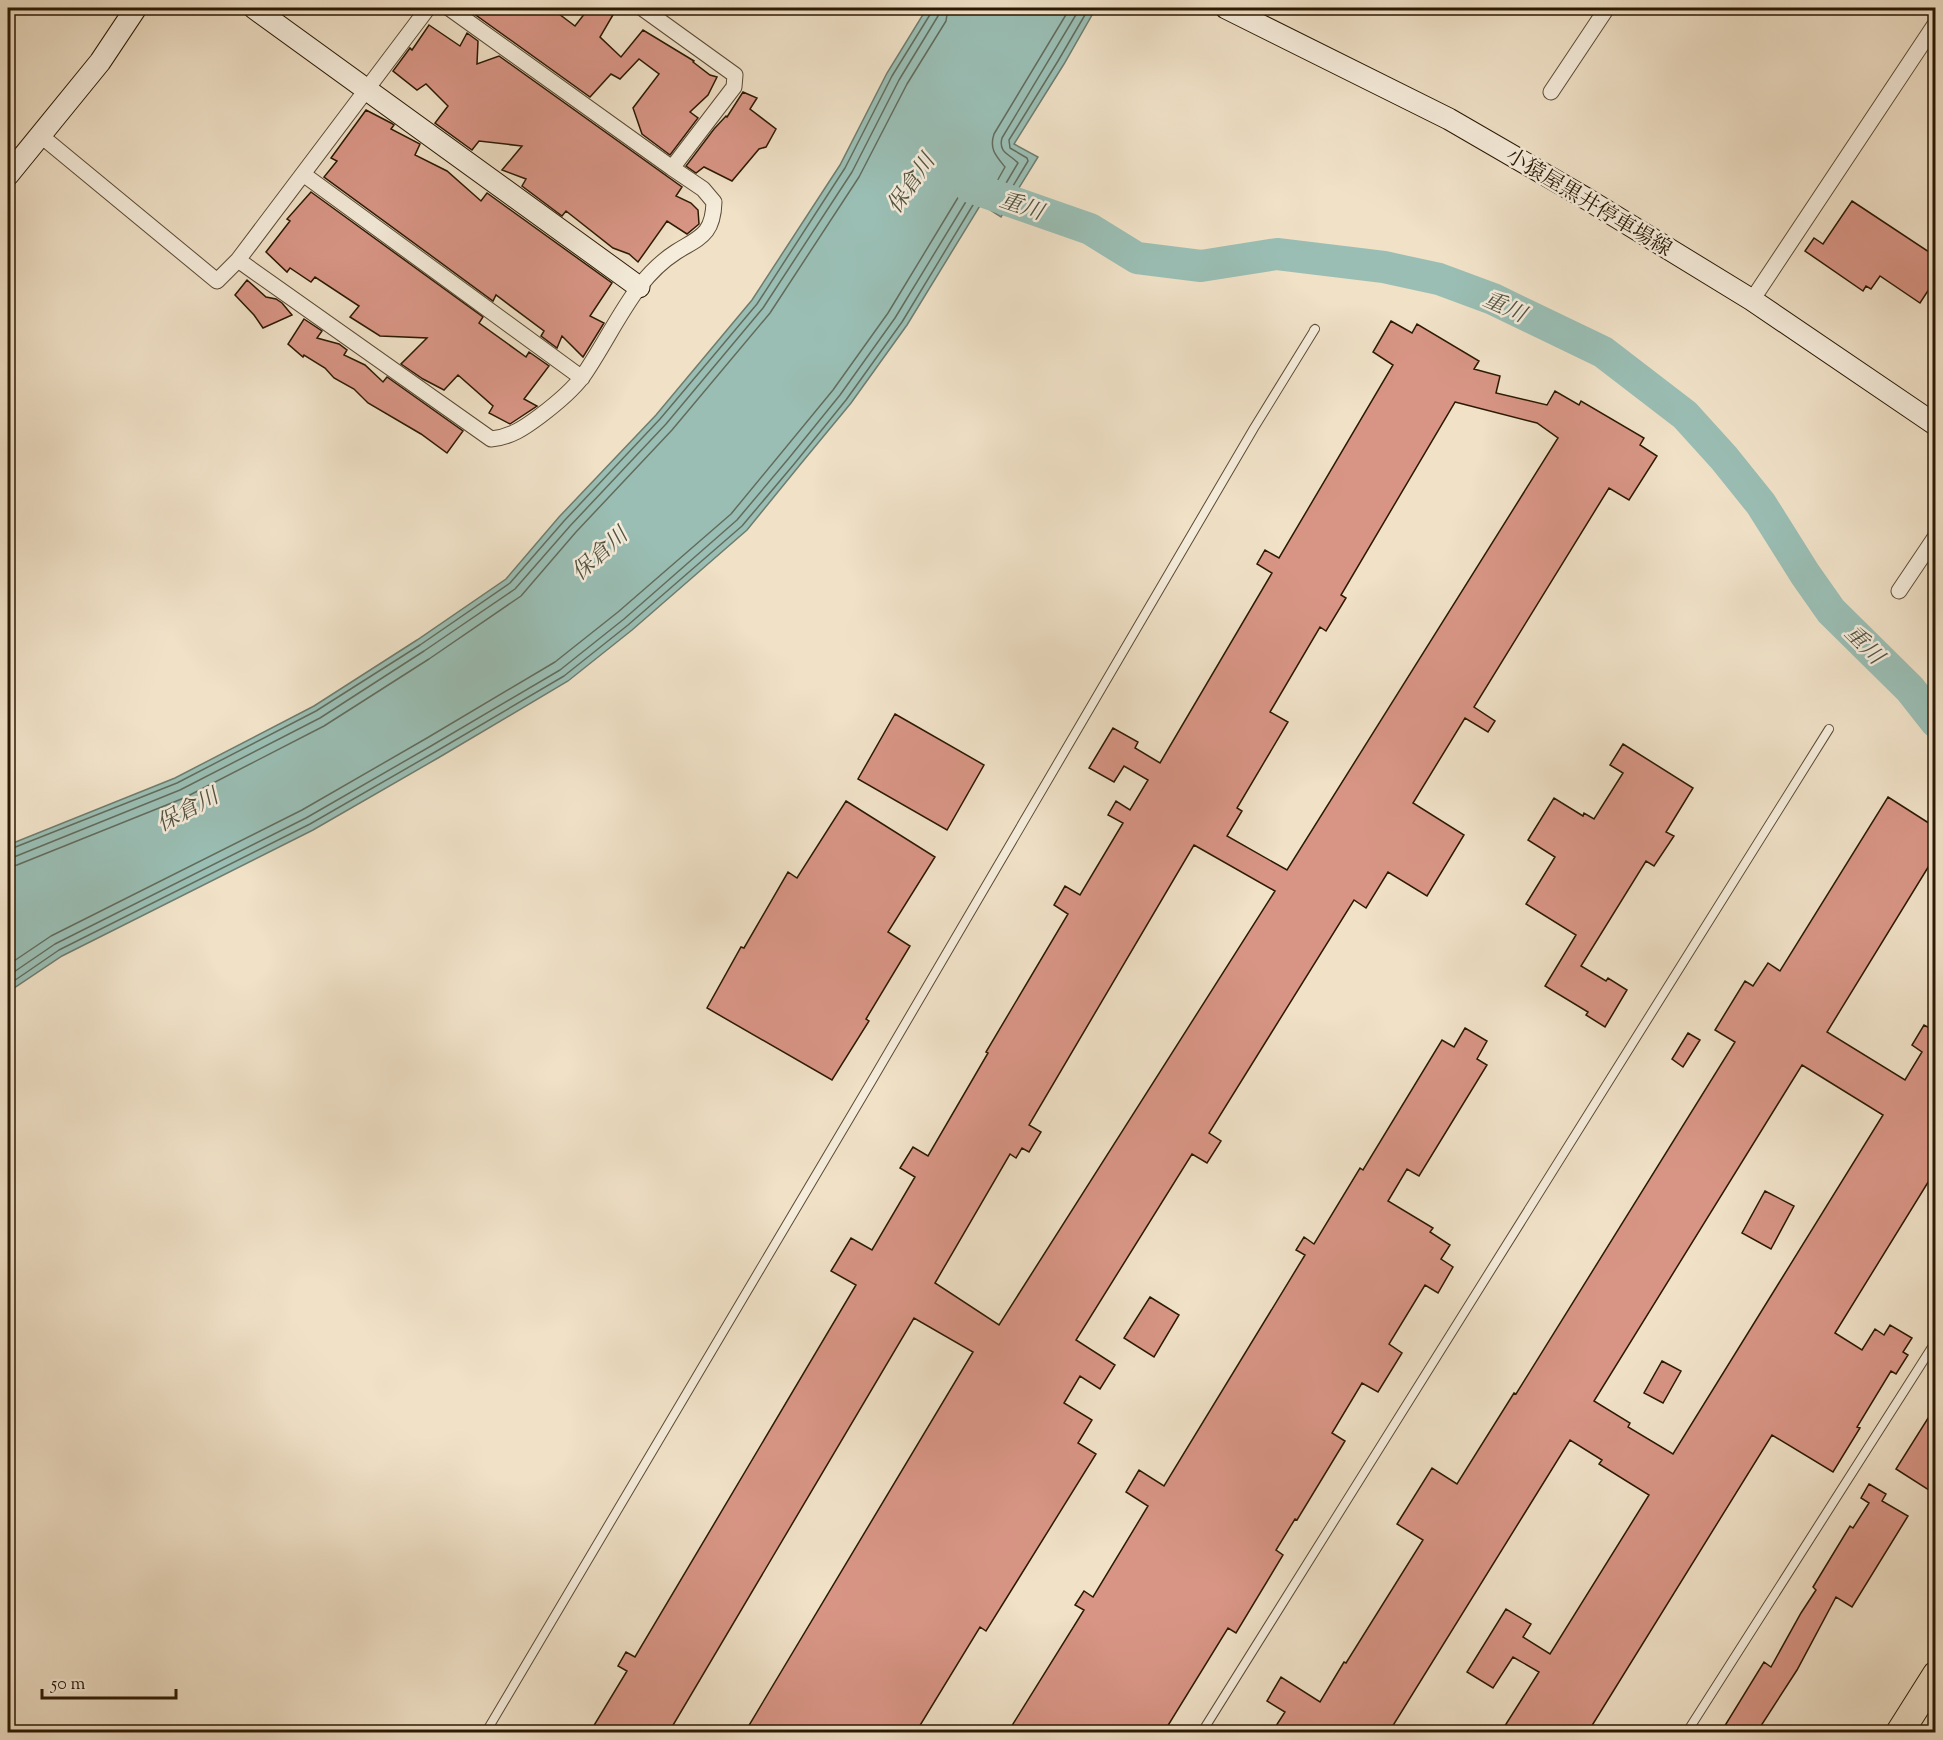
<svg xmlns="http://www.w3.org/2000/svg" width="1943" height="1740" viewBox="0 0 1943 1740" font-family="'Sorts Mill Goudy','Noto Serif JP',serif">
<rect width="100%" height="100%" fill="#f0e1c7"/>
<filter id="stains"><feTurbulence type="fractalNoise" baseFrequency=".00333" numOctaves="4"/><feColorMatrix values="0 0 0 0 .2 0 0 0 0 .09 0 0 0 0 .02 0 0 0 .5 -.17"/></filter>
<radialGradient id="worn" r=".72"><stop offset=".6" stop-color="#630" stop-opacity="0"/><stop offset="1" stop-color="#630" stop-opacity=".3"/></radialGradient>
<!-- water -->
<path fill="#9abeb4" stroke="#6e7c6d" stroke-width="1.5" d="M927,8H1096L1064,64L1014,144L1038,157L1001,217L981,204L907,325L851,403L799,466L747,530L632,630L568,681L438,758L313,830L62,956L8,992V845L175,778L314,706L417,640L506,579L559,517L656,415L752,300L840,165L887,73Z"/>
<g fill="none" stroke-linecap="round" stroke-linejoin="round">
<!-- shore -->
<path stroke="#626c5c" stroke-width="1.5" d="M8,850L177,783L316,711L420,645L510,583L564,521L660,419L757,304L845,168L892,76L931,13L932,8
M8,858L14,857L180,790L320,718L424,651L515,589L570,526L666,424L763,308L852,172L899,80L938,16L939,8
M8,867L17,865L184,798L324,726L429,659L521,596L576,532L672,430L770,313L859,177L907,84L946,21L948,8
M8,965L51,936L302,810L427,738L555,662L618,612L731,514L833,390L888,313L962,191C971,181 981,180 993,184L996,183L1005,167C996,156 989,149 994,134L1070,8
M8,976L55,944L306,818L431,746L560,670L624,619L737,520L789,458L840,395L895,318L970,195C979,188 986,191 995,197L999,195L1018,163C1010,154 998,153 1002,138L1080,8
M8,985L59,950L310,824L435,752L564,676L628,625L742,526L795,463L846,400L902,322L976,200L983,198L997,207L1001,206L1028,161L1027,158L1010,148L1009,140L1058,61L1089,8"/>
<!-- river -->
<path stroke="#9abeb4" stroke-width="32" d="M970,187L1090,229L1137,258L1201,266L1277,254L1384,267L1439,279L1493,299L1603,352L1685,415L1724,458L1761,504L1805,574L1831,611L1910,689L1936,722"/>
</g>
<!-- building -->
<path fill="#d89585" stroke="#2b1903" stroke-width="1.5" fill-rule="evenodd" d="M466,8H551L575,26L589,8H617L600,37L621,57L643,30L694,61L693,62L710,75L717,77L708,95L690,112L698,118L670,155L642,134L633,108L659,74L639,59L620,79L611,74L590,97Z
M429,25L460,46L467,33L478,41L477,64L499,56L682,187L676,196L691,203L698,210L699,224L687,234L667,221L638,262L629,254L613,248L566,211L562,216L522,186L526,179L502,170L522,146L479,141L472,150L435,123L448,106L426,84L417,90L393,71L410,48L412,50Z
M743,92L757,98L750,109L776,129L766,147L759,149L732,181L704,167L696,173L686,166L714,129L726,116L727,117Z
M366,110L391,123L394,125L391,129L420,144L415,155L447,171L481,201L487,193L612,283L590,316L604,323L583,357L562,336L557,348L541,336L544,331L496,295L493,301L324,177L337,161L331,158Z
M311,192L483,317L479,323L526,357L529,352L549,366L524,399L537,406L510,424L489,413L493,406L458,375L444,390L423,379L401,364L427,338L380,336L350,317L359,306L315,277L311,282L290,268L287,272L266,252L290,221L287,219Z
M1852,201L1935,256V280L1920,303L1880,276L1871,289L1866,286L1863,291L1805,251L1814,238L1823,244Z
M247,280L266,297L276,299L282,303L292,315L263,328L254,315L235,295Z
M304,319L322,331L317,338L339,344L347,350L344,355L365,365L383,382L387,377L463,431L447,453L421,434L368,403L354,389L334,378L325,368L304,355L303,357L288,344Z
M1391,321L1412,333L1417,324L1479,361L1474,369L1500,376L1496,393L1547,405L1555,391L1579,405L1581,401L1644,438L1640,445L1657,456L1629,500L1609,488L1474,707L1495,721L1488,732L1465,718L1413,803L1464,835L1427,896L1388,872L1366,908L1354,900L1209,1133L1221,1141L1207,1163L1192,1154L1076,1340L1115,1365L1100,1389L1080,1376L1064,1403L1092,1420L1078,1443L1096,1454L986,1631L980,1627L916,1732H745L973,1352L914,1318L669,1732H590L627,1671L618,1666L626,1652L635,1657L856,1285L831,1271L851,1238L872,1250L915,1177L900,1168L913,1147L928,1156L988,1053L986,1052L1068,914L1054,905L1065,886L1080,895L1123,823L1108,815L1116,801L1130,810L1148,780L1124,766L1114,782L1089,768L1113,728L1138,742L1135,748L1160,763L1272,573L1257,564L1265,550L1279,558L1393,365L1373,352ZM1455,402L1537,423L1558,438L1287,870L1227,836L1242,811L1237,808L1288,722L1270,712L1320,627L1326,631L1346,598L1341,595ZM1194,845L1275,891L999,1325L935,1283L1010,1154L1016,1158L1022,1148L1029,1152L1041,1132L1029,1125Z
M895,714L984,765L947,830L858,779Z
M1623,744L1693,788L1666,832L1674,836L1654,866L1646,861L1581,966L1606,981L1608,978L1627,990L1605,1027L1586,1015L1588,1012L1545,986L1576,935L1526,904L1555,857L1528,840L1554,798L1583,816L1584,813L1594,819L1623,773L1610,765Z
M1888,797L1935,827V856L1827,1032L1905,1080L1922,1052L1912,1045L1924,1025L1935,1031V1171L1835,1333L1862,1350L1875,1329L1884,1335L1890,1325L1912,1338L1903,1352L1908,1355L1896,1374L1891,1371L1857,1427L1860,1428L1833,1472L1772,1435L1588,1732H1501L1539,1672L1513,1657L1493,1688L1467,1672L1506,1609L1531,1624L1523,1637L1550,1654L1649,1495L1599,1464L1602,1460L1570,1440L1389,1732H1272L1285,1712L1267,1701L1281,1677L1320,1702L1344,1662L1346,1663L1423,1540L1397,1524L1432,1468L1457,1484L1514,1393L1516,1394L1735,1042L1715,1030L1745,981L1753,986L1768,963L1780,971ZM1802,1065L1883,1115L1673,1454L1628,1427L1630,1423L1594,1401Z
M846,801L935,857L888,932L910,946L866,1019L869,1021L832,1080L707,1008L741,947L744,948L788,872L797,878Z
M1465,1028L1487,1041L1477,1059L1487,1065L1419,1176L1407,1169L1388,1201L1433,1228L1430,1232L1450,1245L1441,1259L1453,1267L1438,1293L1425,1285L1389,1344L1402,1353L1378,1392L1362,1383L1332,1433L1345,1441L1297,1520L1295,1519L1276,1550L1283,1555L1236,1633L1228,1628L1164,1732H1008L1084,1610L1075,1605L1084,1591L1093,1597L1148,1506L1126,1492L1139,1470L1164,1486L1305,1255L1296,1250L1304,1237L1314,1244L1360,1168L1363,1170L1442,1040L1454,1047Z
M1688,1033L1700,1040L1683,1067L1672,1059Z
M1765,1191L1794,1206L1771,1249L1742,1233Z
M1150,1297L1179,1315L1154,1357L1124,1338Z
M1662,1361L1681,1371L1663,1403L1644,1393Z
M1935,1407V1494L1896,1469Z
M1869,1484L1886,1494L1882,1501L1908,1516L1852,1607L1836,1597L1797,1670L1757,1732H1721L1764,1662L1771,1667L1801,1613L1816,1590L1813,1587L1850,1526L1853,1528L1869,1503L1861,1498Z"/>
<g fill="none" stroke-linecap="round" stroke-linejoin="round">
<defs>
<path id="lane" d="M486,1732L874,1077L1254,428L1315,329L1314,330
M1202,1732L1829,729
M1687,1732L1936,1341"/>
<path id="street" d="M428,8L238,260L491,439C511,437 524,428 540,416C556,404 571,392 583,376C603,347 618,315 639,287C649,274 662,261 676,252C700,237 713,235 714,202L703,189L672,168L734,87L735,75L642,8
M449,8L672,168
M1551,92L1607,8
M40,135L217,281L238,260
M303,174L582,378
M1752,300L1936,23
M1899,591L1936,536"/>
<path id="secondary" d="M254,8L639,287
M1226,8L1449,119L1587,199L1752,300L1936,425
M8,175L100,62L136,8"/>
<path id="highway" d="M1900,1732L1936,1675"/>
</defs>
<!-- lane casing -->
<use href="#lane" stroke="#5c4b34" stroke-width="10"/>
<!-- street casing -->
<use href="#street" stroke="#5c4b34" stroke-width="17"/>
<!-- secondary casing -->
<use href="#secondary" stroke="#2b1903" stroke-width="23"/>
<!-- highway casing -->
<use href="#highway" stroke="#2b1903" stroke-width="29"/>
<!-- lane -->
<use href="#lane" stroke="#f5ecdb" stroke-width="8"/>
<!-- street -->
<use href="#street" stroke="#f5ecdb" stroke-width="15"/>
<!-- secondary -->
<use href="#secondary" stroke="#f5ecdb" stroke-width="21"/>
<!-- highway -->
<use href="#highway" stroke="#f0e1c7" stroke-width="27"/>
</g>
<g text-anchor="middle" stroke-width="5" stroke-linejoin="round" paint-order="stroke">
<!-- street labels -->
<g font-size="21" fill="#2b1903" stroke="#f5ecdb">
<text transform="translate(1589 202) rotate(31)" y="7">小猿屋黒井停車場線</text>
</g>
<!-- water labels -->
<g font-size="22" font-style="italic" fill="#525341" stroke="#f5ecdb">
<text transform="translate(910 183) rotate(-55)" y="8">保倉川</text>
<text transform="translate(1022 205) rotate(19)" y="8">重川</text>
<text transform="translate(1505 306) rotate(24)" y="8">重川</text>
<text transform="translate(599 553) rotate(-42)" y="8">保倉川</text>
<text transform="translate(1865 644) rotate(45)" y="8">重川</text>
<text transform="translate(187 809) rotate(-28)" y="8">保倉川</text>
</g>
</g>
<!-- margin -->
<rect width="1943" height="1740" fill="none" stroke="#f0e1c7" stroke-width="30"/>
<rect x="9" y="9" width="1925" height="1722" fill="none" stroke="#2b1903" stroke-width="3"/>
<rect x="15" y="15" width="1913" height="1710" fill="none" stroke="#2b1903" stroke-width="1.5"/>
<!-- scale -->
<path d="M42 1689v9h134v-9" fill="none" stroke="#2b1903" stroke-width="3"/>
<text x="51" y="1689" font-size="18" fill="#2b1903" stroke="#f5ecdb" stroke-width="4.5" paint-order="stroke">50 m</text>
<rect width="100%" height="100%" filter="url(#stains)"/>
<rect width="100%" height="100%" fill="url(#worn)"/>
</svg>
